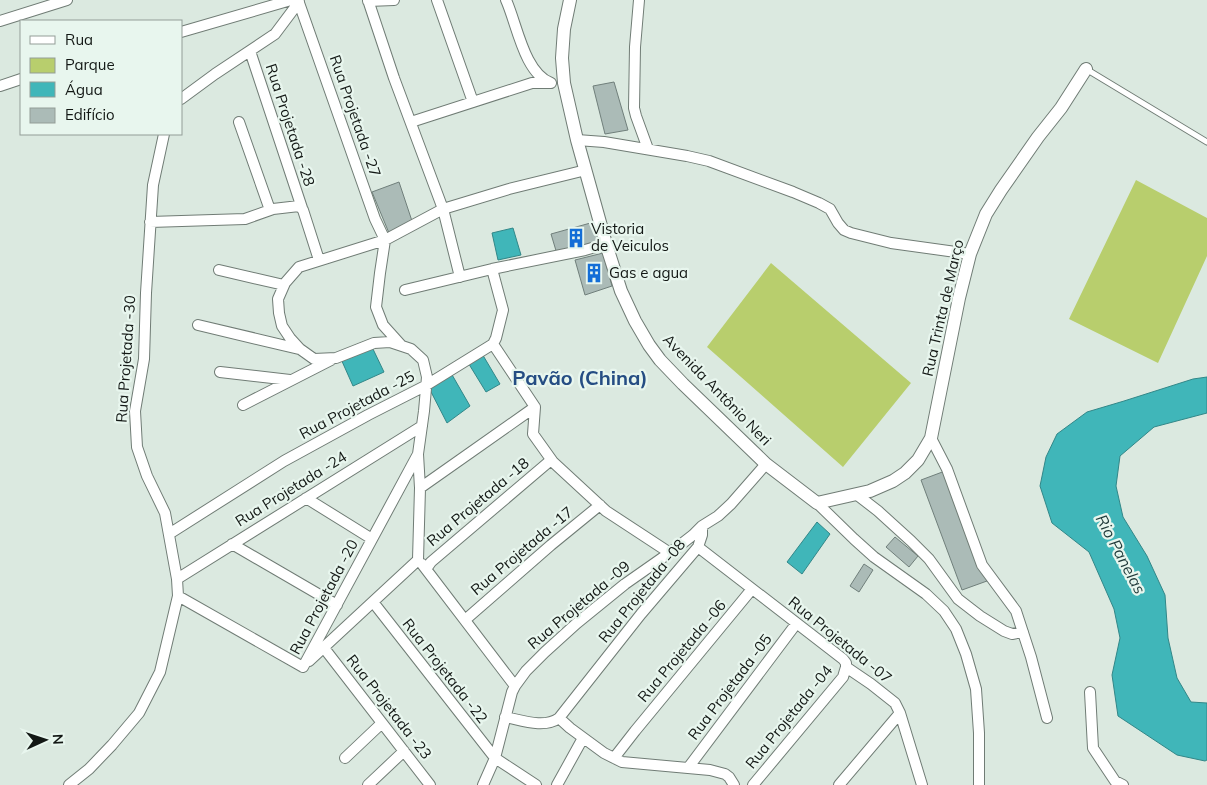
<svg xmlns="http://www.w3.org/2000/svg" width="1207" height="785" viewBox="0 0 1207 785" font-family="Mulish,sans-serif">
<rect width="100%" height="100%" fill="#dbe9e0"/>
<!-- green -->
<path fill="#b8ce6d" d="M1136,180L1207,218V256L1158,363L1069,319Z
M771,263L911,383L843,467L707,347Z"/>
<!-- water -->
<path fill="#40b6b9" stroke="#328788" d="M513,228L521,255L498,260L492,233Z
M372,347L384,372L353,386L341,359Z
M481,352L500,384L486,392L467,361Z
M451,373L470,406L447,423L428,386Z
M1207,377V413L1154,427L1120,456L1116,486L1123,517L1147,556L1165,595L1168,638L1177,678L1191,702L1207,703V760L1205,761L1177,755L1118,716L1112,675L1120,638L1114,609L1089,552L1052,523L1040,486L1046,457L1057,434L1087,412L1124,401L1193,379Z
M817,522L830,534L802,574L787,562Z"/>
<!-- building -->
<path fill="#abbbb7" stroke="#707f7b" d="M614,82L628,130L605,134L593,86Z
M399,182L412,221L389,233L372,192Z
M594,222L601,243L557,254L551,234Z
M603,253L612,286L585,295L575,260Z
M945,471L987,581L962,590L921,480Z
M895,537L918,556L909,567L886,547Z
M864,564L873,570L859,592L850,586Z"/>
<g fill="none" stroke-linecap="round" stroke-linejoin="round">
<defs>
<path id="service" d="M1086,69L1207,142"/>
<path id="minor" d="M298,0L375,219L385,240L380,273L376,307L383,325L401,345
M368,0L394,78L443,209L460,277
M437,0L473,102
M506,0C517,24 524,73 551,83
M639,0L635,47L634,108L636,116L648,149
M368,1L394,0
M0,21L67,0
M181,32L291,0
M250,51L302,208
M0,86L21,79
M181,99L215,74L275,34L299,2
M239,122L270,210
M411,122L532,83H551
M577,140L604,142L687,156L709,161L793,192L819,203L830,209L838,223L844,230L851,233L891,243L970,254
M150,222L245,219L273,209L299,206L303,210L319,260
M219,270L284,285
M405,290L492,269L585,250L606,244
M198,325L299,349
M493,344L535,407L533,434L553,462L606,511L670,553
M220,372L290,380
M243,405L331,360
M931,438L947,469L982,565L1016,611L1031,657L1047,718
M420,488L535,407
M856,494L878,511L911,541L929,559L958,599L980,616L1004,631L1012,634L1023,632
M306,498L372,539
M817,503L854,539L874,557L926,594L944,611L956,629L966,654L976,689L979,733V785
M169,534L284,461L368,415L425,386L493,344L496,338L503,310L492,269
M232,544L337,605
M698,547L843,659L846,663V667L871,684L895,703L900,713L922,785
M422,564L515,686
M426,569L431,562L551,460
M177,579L422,426
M178,596L303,667
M373,602L495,758L536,785
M465,620L551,545L600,505
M324,648L430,785
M309,661L418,560L420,488L418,454
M303,667L418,454L424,411L427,377L423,360L411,349L390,342L374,343L336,358L314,359L300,349L290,338L282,326L279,313L278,299L285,283L299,267L385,240L443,209L509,189L586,170
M1090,692L1093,748L1115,781L1123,785
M505,717C521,720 544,729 559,718L570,728L604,753L622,762L710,770L725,774L729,777L734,785
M559,718L641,614L698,547L702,535V526
M345,758L382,723
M614,758L635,731L752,589
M688,768L796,624
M69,785L89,769L112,745L139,713L160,672L178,596L177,579L165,513L147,476L137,447L135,411L144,359L146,293L153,185L164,134
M368,785L404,751
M483,785L495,758L512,692L515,686L526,671L545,652L577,623L625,584L675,549L693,535L702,526L718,516L731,504L766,464
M557,785L583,738
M753,785L843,677L846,667
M839,785L900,713"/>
<path id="tertiary" d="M570,0L564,29L562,58L564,83L577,140L606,244L621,291L635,321L649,345L660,360L683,384L766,464L817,503L870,491L893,481L905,473L918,460L931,438L959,298L970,254L986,214L1001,190L1038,137L1061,108L1086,69"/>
</defs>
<!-- service casing -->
<use href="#service" stroke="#707c75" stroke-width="7"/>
<!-- minor casing -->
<use href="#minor" stroke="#707c75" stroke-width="12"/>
<!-- tertiary casing -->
<use href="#tertiary" stroke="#707c75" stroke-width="14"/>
<!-- service -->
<use href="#service" stroke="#fff" stroke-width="5"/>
<!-- minor -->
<use href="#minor" stroke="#fff" stroke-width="10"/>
<!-- tertiary -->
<use href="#tertiary" stroke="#fff" stroke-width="12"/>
</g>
<!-- icons -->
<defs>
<symbol id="building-bare" viewBox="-9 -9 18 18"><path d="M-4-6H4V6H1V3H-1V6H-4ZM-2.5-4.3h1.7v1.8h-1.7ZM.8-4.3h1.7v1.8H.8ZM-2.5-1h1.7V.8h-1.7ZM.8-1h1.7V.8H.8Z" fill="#136ed7" stroke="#e8f6ee" stroke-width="2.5" paint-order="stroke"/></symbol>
</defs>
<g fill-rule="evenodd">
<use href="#building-bare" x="562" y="224" width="28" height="28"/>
<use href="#building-bare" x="580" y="259" width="28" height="28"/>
</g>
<g text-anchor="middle" stroke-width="4.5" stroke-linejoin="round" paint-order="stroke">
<!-- street labels -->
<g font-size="15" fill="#131815" stroke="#e8f6ee">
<text transform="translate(355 116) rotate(71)" y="5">Rua Projetada -27</text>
<text transform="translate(290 125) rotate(72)" y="5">Rua Projetada -28</text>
<text transform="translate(943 308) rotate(-77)" y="5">Rua Trinta de Março</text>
<text transform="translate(126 359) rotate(-86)" y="5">Rua Projetada -30</text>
<text transform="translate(717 390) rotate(46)" y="5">Avenida Antônio Neri</text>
<text transform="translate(357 405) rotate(-28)" y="5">Rua Projetada -25</text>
<text transform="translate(291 489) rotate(-32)" y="5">Rua Projetada -24</text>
<text transform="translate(478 502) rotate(-40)" y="5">Rua Projetada -18</text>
<text transform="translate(522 551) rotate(-40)" y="5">Rua Projetada -17</text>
<text transform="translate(642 591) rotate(-51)" y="5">Rua Projetada -08</text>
<text transform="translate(324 597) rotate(-62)" y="5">Rua Projetada -20</text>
<text transform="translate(579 605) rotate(-40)" y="5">Rua Projetada -09</text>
<text transform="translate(840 640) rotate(39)" y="5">Rua Projetada -07</text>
<text transform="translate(682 651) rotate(-50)" y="5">Rua Projetada -06</text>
<text transform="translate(445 671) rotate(52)" y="5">Rua Projetada -22</text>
<text transform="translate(730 687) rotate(-53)" y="5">Rua Projetada -05</text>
<text transform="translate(389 707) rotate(52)" y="5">Rua Projetada -23</text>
<text transform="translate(789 717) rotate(-51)" y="5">Rua Projetada -04</text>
</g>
<!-- poi labels -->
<g font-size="15" fill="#131815" stroke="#e8f6ee" text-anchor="start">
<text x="591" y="234">Vistoria<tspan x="591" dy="17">de Veiculos</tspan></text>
<text x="609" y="278">Gas e agua</text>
</g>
<!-- water labels -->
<g font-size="16" font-style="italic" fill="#1e3838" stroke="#e8f6ee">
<text transform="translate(1121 554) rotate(62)" y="6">Rio Panelas</text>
</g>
<!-- district labels -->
<g font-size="20" font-weight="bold" fill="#254d83" stroke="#e8f6ee">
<text x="580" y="385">Pavão (China)</text>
</g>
</g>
<!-- legend -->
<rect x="20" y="20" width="162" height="115" fill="#e8f6ee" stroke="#939d97"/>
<rect x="30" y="36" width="25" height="8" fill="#ffffff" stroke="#939d97"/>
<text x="65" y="45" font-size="15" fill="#131815">Rua</text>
<rect x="30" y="58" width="25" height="15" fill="#b8ce6d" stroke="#939d97"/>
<text x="65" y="70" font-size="15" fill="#131815">Parque</text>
<rect x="30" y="82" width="25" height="15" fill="#40b6b9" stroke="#939d97"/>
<text x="65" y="95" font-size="15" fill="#131815">Água</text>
<rect x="30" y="108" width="25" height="15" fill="#abbbb7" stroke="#939d97"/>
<text x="65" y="120" font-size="15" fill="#131815">Edifício</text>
<!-- north arrow -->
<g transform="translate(45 740) rotate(87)" stroke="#e8f6ee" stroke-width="4" paint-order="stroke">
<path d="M0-4L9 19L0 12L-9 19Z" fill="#131815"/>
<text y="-8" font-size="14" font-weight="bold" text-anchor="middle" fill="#131815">N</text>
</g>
</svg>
